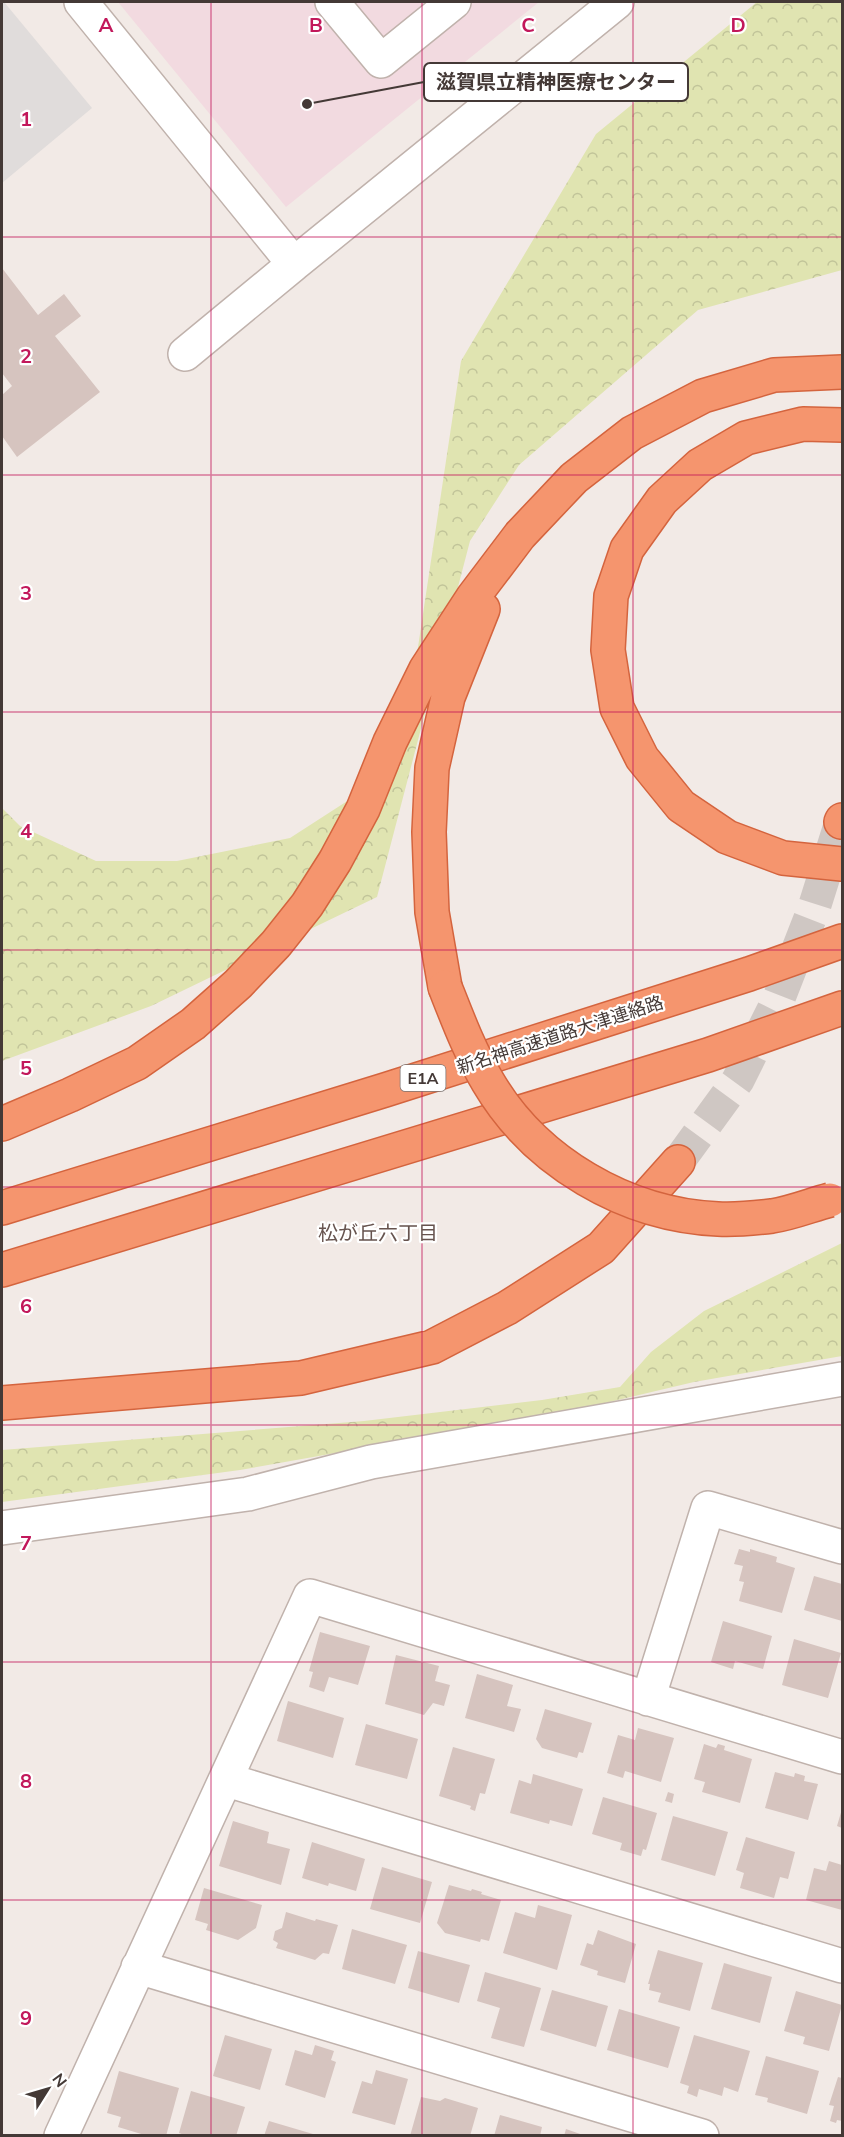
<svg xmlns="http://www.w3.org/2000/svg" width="844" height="2137" viewBox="0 0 844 2137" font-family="Mulish,'Noto Sans JP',sans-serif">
<defs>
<pattern id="forest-crowns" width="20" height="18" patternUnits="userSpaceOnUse" patternTransform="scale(1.5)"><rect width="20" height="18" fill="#e0e4b1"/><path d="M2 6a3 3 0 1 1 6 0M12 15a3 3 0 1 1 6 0" fill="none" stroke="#c1c499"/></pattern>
</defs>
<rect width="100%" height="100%" fill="#f2eae6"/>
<!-- medical -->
<path fill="#f2dae0" d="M118,2H539L286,207Z"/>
<!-- forest -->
<path fill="url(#forest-crowns)" d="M757,2H842V270L698,310L519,465L470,541L377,897L151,1006L2,1061V808L20,826L96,861H177L290,838L400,767L461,361L596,134Z
M842,1243V1356L694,1382L567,1412L240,1470L2,1502V1450L364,1421L542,1400L620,1387L651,1352L704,1311Z"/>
<!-- parking -->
<path fill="#e0dcdb" d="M2,2H4L92,108L2,183Z"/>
<!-- building -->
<path fill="#d6c4bf" d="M2,268L38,315L64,294L81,316L55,336L100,392L17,457L2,436V395L12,386L2,373Z
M739,1549L750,1552V1549L777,1557L776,1562L795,1568L782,1613L739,1601L744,1582L739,1581L743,1566L734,1564Z
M814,1576L842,1584V1621L804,1610Z
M723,1621L772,1636L763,1669L735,1661L733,1669L711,1662Z
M320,1632L370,1646L358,1685L329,1677L324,1692L309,1687L313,1672L309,1671Z
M794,1639L841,1653L828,1698L782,1685Z
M396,1655L439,1666L435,1681L450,1685L444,1706L433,1703L424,1715L385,1704Z
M477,1674L513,1685L507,1706L521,1709L514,1732L465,1718Z
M288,1701L344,1718L333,1758L277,1741Z
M545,1709L592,1723L583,1753L579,1752L577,1758L542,1748L536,1739Z
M366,1724L418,1739L407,1779L355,1765Z
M638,1728L674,1738L661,1782L625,1771L623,1778L607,1773L618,1735L635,1740Z
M704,1744L716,1748L718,1744L725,1746L724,1750L752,1759L740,1803L702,1792L705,1782L694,1779Z
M453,1747L495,1759L485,1794L480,1793L475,1811L470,1809L471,1806L439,1796Z
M775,1772L794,1777L795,1773L805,1776L804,1781L818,1784L808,1820L765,1808Z
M533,1774L583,1789L572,1826L550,1820L549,1824L510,1813L519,1780L531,1784Z
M668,1792L674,1794L672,1803L665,1801Z
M603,1797L657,1813L646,1850L643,1849L641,1856L620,1850L622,1843L592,1834Z
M842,1809V1828L837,1826Z
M673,1816L728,1832L715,1876L661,1860Z
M233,1821L269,1832L267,1843L290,1849L281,1885L219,1866Z
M746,1837L795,1852L788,1879L780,1877L774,1898L740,1888L744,1873L736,1870Z
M312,1842L365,1859L356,1891L329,1883L328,1886L302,1878Z
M829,1861L842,1865V1910L806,1900L814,1868L826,1871Z
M382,1867L432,1882L420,1923L370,1909Z
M449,1885L471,1891L472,1889L482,1892L481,1894L501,1900L489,1941L481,1939L480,1942L445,1933L437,1923Z
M204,1888L262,1905L256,1928L238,1940L206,1930L208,1924L195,1920Z
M538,1905L572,1915L557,1970L503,1953L515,1912L535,1918Z
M286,1912L315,1921L316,1919L338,1925L329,1954L323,1953L315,1960L276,1948L278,1943L273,1940L275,1931L282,1928Z
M352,1929L407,1945L395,1984L342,1969Z
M598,1930L636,1944L625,1983L597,1975L598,1971L580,1965L587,1943L593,1945Z
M658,1950L703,1963L690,2011L658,2002L661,1993L649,1990L650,1984H648Z
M418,1951L470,1965L459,2003L408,1988Z
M724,1963L772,1977L760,2023L711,2009Z
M485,1972L541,1988L524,2047L491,2038L500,2008L477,2001Z
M552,1990L608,2006L596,2047L540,2030Z
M796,1991L842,2005L829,2051L803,2044L805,2037L784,2031Z
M619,2009L680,2027L668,2068L607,2050Z
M225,2035L272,2049L260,2090L213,2076Z
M694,2035L750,2051L738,2092L724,2087L722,2096L699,2089L697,2097L687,2093L689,2086L680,2083Z
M315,2045L334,2051L331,2060L336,2062L325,2098L285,2085L295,2050L312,2055Z
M766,2056L819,2071L807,2114L767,2102L768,2098L755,2095Z
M376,2070L408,2079L395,2125L352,2113L362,2081L372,2084Z
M119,2071L179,2088L166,2136H148L118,2127L121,2117L107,2113Z
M838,2077L842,2078V2121L837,2120L836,2123L830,2121L834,2106L829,2105Z
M191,2091L245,2107L236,2136H187L179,2133Z
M421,2097L440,2101L445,2098L478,2108L470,2136H410Z
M500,2115L542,2127L540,2136H494Z
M269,2121L313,2134L312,2136H264Z
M566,2129L583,2135V2136H564Z"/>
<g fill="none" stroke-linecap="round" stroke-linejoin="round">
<!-- highway-tunnel -->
<path stroke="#cfc7c3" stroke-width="33" stroke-dasharray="33 16" stroke-linecap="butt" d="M678,1162L738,1080L779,998L814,908L841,822"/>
<defs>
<path id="minor" d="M81,2L294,264L617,2
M332,2L381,61L454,2
M185,354L294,264
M2,1528L248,1494L371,1462L842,1379
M648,1699L708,1508L842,1547
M227,1780L842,1966
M138,1967L702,2136
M61,2136C143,1955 228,1776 310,1596L842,1757"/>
<path id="highway" d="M842,425L803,424L746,438L700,465L662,500L627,549L611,596L608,650L617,708L642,758L681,806L727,837L783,858L842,864
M841,822L842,820
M445,987L432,912L429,832L432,768L448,697L483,609
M2,1124L70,1095L137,1063L193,1024L238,984L276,944L307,905L335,861L363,809L390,742L426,669L473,597L520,535L574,478L632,433L703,396L774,375L842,372
M2,1208L385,1090L749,974L842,941
M2,1270L708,1055L842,1008
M2,1403L301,1378L432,1347L507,1308L601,1248L678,1162"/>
</defs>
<!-- minor casing -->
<use href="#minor" stroke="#c0b2ac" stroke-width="36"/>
<!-- highway casing -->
<use href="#highway" stroke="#d4643e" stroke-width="36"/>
<!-- minor -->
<use href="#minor" stroke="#fff" stroke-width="33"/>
<!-- highway -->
<use href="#highway" stroke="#f5956e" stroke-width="33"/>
<defs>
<path id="highway-bridge" d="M445,987C458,1020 470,1052 488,1082C535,1162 626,1215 718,1219C735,1220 755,1218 772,1216C792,1213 811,1205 830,1200"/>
</defs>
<!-- highway-bridge casing -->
<use href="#highway-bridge" stroke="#d4643e" stroke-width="36" stroke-linecap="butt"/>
<!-- highway-bridge -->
<use href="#highway-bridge" stroke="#f5956e" stroke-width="33"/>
</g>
<!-- grid -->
<path fill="none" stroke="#c2185b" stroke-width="1.5" stroke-opacity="0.55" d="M211,2V2136M422,2V2136M633,2V2136M2,237H842M2,475H842M2,712H842M2,950H842M2,1187H842M2,1425H842M2,1662H842M2,1900H842"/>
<g text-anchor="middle" stroke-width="4.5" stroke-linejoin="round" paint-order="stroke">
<!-- shield labels -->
<rect fill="#fff" stroke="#7c7472" stroke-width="1.5" x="400.5" y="1065" width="45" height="26" rx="4.5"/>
<g font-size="16" font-weight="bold" fill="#443936">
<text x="423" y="1084">E1A</text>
</g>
<!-- street labels -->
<g font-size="18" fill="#443936" stroke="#fff">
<text transform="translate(560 1035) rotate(-18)" y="6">新名神高速道路大津連絡路</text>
</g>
<!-- neighbourhood labels -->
<g font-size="20" fill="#66534e" stroke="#fff">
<text x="378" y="1240">松が丘六丁目</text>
</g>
</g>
<g font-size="20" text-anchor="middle" font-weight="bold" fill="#c2185b" stroke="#fff" stroke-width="4.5" stroke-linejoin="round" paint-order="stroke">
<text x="106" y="32">A</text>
<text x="316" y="32">B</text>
<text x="528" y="32">C</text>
<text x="738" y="32">D</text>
<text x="26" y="126">1</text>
<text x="26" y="363">2</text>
<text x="26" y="600">3</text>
<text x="26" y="838">4</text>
<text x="26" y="1075">5</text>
<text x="26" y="1313">6</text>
<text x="26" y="1550">7</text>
<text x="26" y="1788">8</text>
<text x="26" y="2025">9</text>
</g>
<!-- callouts -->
<path fill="none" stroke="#443936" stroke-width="2" d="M307 104L424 82"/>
<circle fill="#443936" stroke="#fff" stroke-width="2" cx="307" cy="104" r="6"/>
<rect fill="#fff" stroke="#443936" stroke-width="2" x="424" y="63" width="264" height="38" rx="6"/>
<g font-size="20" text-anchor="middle" font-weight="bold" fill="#443936">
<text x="556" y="89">滋賀県立精神医療センター</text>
</g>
<!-- border -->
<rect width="844" height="2137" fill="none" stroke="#443936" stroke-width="6"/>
<!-- north arrow -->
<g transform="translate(48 2089) rotate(53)" stroke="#ffffff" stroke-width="4.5" paint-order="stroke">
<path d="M0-4.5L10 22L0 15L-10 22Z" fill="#443936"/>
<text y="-9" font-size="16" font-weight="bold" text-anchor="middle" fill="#443936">N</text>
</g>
</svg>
